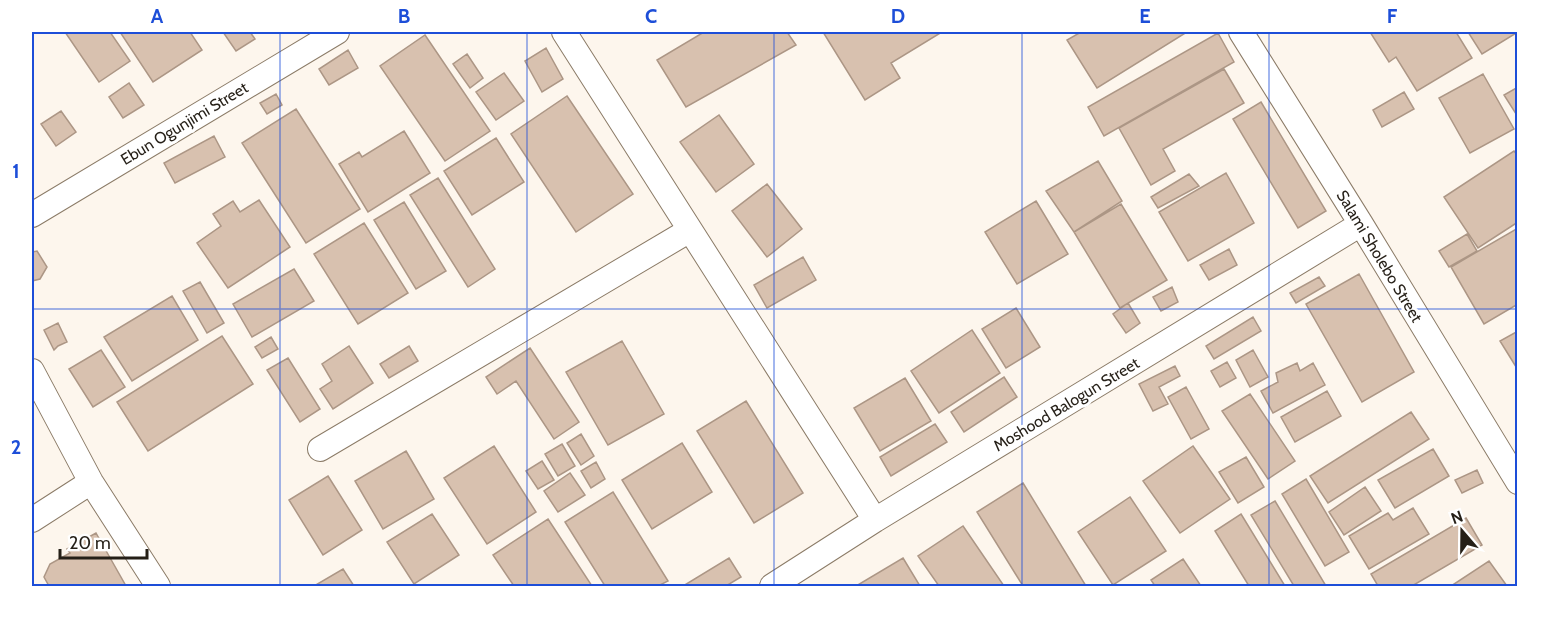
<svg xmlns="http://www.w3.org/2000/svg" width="1549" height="618" viewBox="0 0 1549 618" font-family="Cabin,sans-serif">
<rect width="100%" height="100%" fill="#fdf6ed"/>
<!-- building -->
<path fill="#d8c1af" stroke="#ac9685" stroke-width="1.5" d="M65,32H110L130,61L99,82Z
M120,32H190L202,50L153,82Z
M223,32H250L255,39L236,51Z
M704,32H787L796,45L686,107L657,60Z
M823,32H942L891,63L900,78L865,100Z
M1081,32H1187L1097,88L1067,40Z
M1370,32H1456L1472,58L1417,91L1396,57L1389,62Z
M1468,32H1518L1482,54Z
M1218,33L1234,62L1104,136L1088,107Z
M425,35L490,131L445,161L380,66Z
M546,48L563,79L542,92L525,61Z
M348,50L358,68L329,85L319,69Z
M467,54L483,78L470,88L453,64Z
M1224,69L1244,103L1163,149L1175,171L1151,185L1119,128Z
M504,73L524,101L496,120L476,92Z
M1483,74L1514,129L1470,153L1439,98Z
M129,83L144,105L123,118L109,97Z
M1518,87V117L1504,95Z
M1404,92L1414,109L1382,127L1373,110Z
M276,94L282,105L267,114L260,103Z
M567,96L633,194L576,232L511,134Z
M1261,102L1326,211L1298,228L1233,119Z
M296,109L360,209L306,243L242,143Z
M61,111L76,132L56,146L41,124Z
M719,115L754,164L716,192L680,142Z
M404,131L430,173L368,212L339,164L359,152L362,157Z
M214,136L225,157L175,183L164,163Z
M496,138L524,182L472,215L444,171Z
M1514,151L1518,156V222L1478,248L1444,197Z
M1098,161L1122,201L1074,232L1046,191Z
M1226,173L1254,223L1188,261L1159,212Z
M1189,174L1199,186L1158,208L1151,197Z
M438,178L495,269L468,287L410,195Z
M767,184L802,229L767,257L732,211Z
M259,200L290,247L228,288L197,243L221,226L213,214L233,201L240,212Z
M1036,201L1068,254L1017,284L985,232Z
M404,202L446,271L416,289L374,220Z
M1121,204L1167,280L1120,308L1074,232Z
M364,223L408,293L358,324L314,254Z
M1518,228V304L1484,324L1451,267Z
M1467,234L1477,251L1449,267L1439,251Z
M1229,249L1237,265L1209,280L1200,265Z
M37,251L47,267L40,279L32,281V252Z
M803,257L816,280L767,308L754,285Z
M294,269L314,301L252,337L233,304Z
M1359,274L1414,372L1362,402L1306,304Z
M1319,277L1325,286L1296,303L1290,293Z
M200,282L224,323L207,333L183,291Z
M1172,287L1178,302L1161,311L1153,297Z
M172,296L198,340L132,381L104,337Z
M1128,303L1140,323L1126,333L1113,314Z
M1016,308L1040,347L1006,368L982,329Z
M1253,317L1261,331L1214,359L1206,346Z
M58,323L67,342L58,346L54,350L44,330Z
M972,330L1000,373L939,413L911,371Z
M1518,331V370L1500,341Z
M222,336L253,384L148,451L117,402Z
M271,337L278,349L262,358L255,347Z
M622,341L664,414L608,445L566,372Z
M349,346L373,383L333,409L320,389L332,381L322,364Z
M409,346L418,361L389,378L380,364Z
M530,348L579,422L554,439L516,381L497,394L486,377Z
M101,350L125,387L93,407L69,369Z
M1253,350L1268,377L1250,387L1236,360Z
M288,358L320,409L300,422L267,370Z
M1227,362L1236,378L1220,387L1211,371Z
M1297,363L1300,371L1313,363L1325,385L1273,413L1261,391L1278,382L1276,373Z
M1175,366L1180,376L1159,387L1168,404L1153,411L1139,384Z
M1004,377L1017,397L964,432L951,412Z
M905,378L931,421L880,451L854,408Z
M1186,387L1209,429L1191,439L1168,397Z
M1327,391L1341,416L1295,442L1281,417Z
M1250,394L1295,461L1268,479L1222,411Z
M746,401L803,493L754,523L697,431Z
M1411,412L1429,439L1328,503L1310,476Z
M935,424L947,442L891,476L880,457Z
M581,434L594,456L581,465L567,443Z
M682,443L712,492L652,529L622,480Z
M562,444L575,466L558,476L545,454Z
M494,446L536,512L487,544L444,478Z
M1193,446L1230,499L1180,533L1143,481Z
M1433,449L1449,476L1395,508L1378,480Z
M406,451L434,499L383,529L355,481Z
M1246,457L1264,487L1238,503L1219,472Z
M542,461L554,480L538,489L526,471Z
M596,462L605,479L591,488L581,471Z
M1477,470L1483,483L1462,493L1455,480Z
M570,473L585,495L558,512L544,491Z
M328,476L362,530L323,555L289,500Z
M1306,479L1349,552L1325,566L1282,494Z
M1023,483L1086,586H1023L977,512Z
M1365,487L1381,511L1344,535L1329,512Z
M613,492L668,581L658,586H605L565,522Z
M1130,497L1166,551L1113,585L1078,532Z
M1275,501L1326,586H1294L1251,515Z
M1413,508L1429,534L1369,569L1349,536L1388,513L1393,520Z
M432,514L459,555L414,584L387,542Z
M1241,514L1285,586H1249L1215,531Z
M1466,518L1482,545L1412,586H1378L1371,574Z
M548,519L592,586H514L493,555Z
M963,526L1004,586H939L918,556Z
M96,533L126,586H49L44,577L50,564L70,553L67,549Z
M729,558L741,577L726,586H683Z
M903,558L920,586H856Z
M1183,559L1201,586H1155L1151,580Z
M1489,561L1507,586H1451Z
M343,569L354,586H314Z"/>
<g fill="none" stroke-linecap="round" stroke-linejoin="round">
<defs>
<path id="street" d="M564,32L875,520
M1241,32L1361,224L1518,482
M32,215L337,32
M32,371L91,482L158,586
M320,449L690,230
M32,520L91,482
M772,586L875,520L1361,224"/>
</defs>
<!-- street casing -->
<use href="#street" stroke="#8b7b67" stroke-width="26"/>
<!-- street -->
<use href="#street" stroke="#fff" stroke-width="24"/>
</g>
<!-- grid -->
<path fill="none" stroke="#1d4ed8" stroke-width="1.5" stroke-opacity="0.55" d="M280,32V586M527,32V586M774,32V586M1022,32V586M1269,32V586M32,309H1518"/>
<g text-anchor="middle" stroke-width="6" stroke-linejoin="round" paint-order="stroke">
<!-- street labels -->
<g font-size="16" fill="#251f17" stroke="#fff">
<text transform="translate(184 123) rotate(-31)" y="6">Ebun Ogunjimi Street</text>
<text transform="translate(1380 256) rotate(59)" y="6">Salami Sholebo Street</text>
<text transform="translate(1066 404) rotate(-31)" y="6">Moshood Balogun Street</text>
</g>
</g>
<!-- border -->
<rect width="1549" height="618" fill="none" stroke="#ffffff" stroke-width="66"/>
<!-- north arrow -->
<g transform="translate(1462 531) rotate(340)" stroke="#ffffff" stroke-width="4.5" paint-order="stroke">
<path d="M0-4.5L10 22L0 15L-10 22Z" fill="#251f17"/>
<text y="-9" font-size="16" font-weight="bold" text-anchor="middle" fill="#251f17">N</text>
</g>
<!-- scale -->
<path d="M60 549v9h87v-9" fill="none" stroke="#251f17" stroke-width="3"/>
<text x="69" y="549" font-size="18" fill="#251f17" stroke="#ffffff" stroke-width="4.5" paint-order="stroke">20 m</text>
<rect x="33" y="33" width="1483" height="552" fill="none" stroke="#1d4ed8" stroke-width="2"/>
<g font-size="20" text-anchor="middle" font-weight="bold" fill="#1d4ed8">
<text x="157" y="23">A</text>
<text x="404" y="23">B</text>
<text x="651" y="23">C</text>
<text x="898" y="23">D</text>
<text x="1145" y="23">E</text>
<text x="1392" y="23">F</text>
<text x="16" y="178">1</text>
<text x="16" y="454">2</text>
</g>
</svg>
